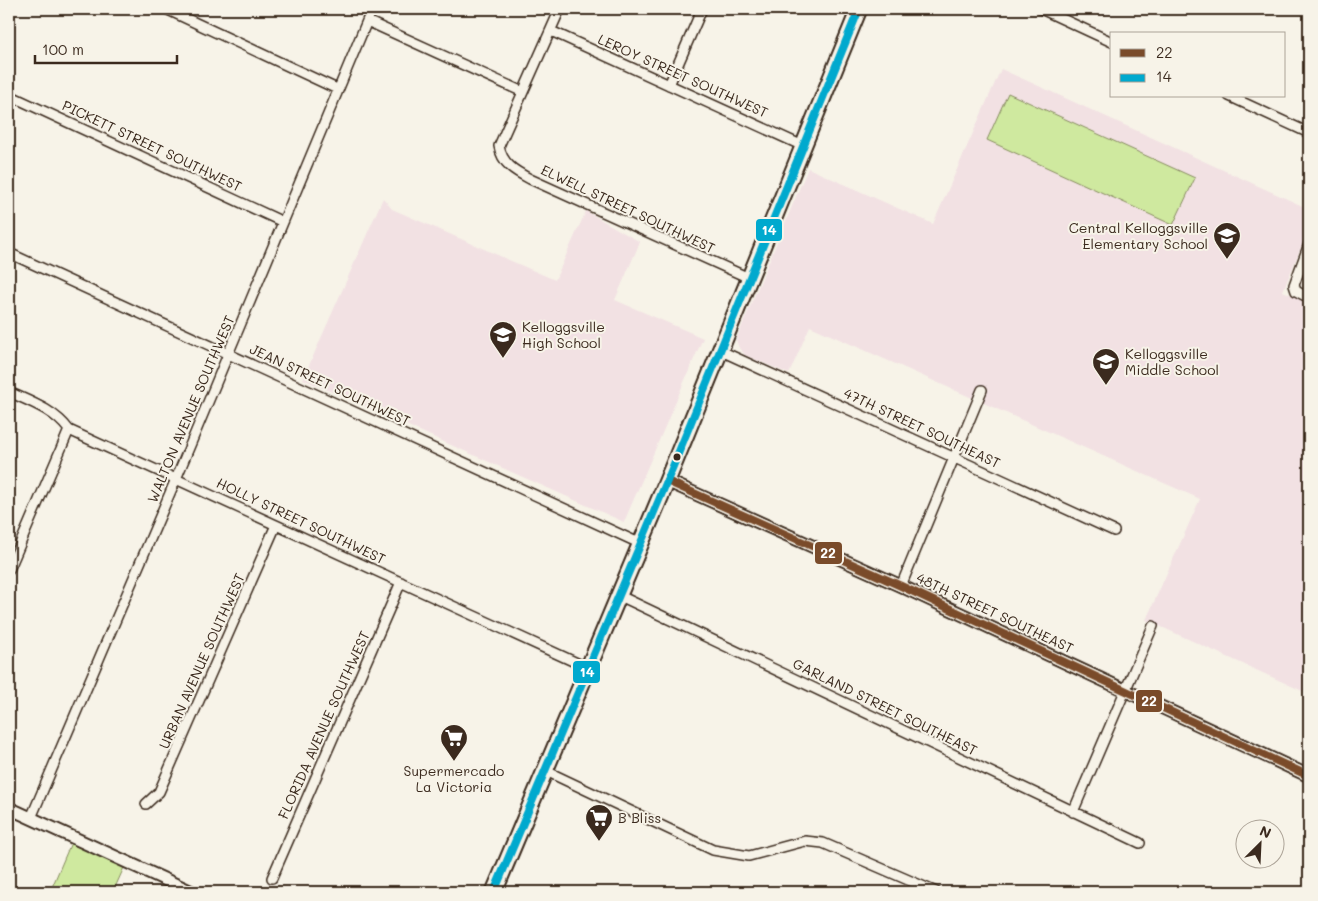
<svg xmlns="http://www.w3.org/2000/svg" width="1318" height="901" viewBox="0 0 1318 901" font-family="Mali,sans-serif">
<rect width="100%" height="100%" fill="#f7f3e8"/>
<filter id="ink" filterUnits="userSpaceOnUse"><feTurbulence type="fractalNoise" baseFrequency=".02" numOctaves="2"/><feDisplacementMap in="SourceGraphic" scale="10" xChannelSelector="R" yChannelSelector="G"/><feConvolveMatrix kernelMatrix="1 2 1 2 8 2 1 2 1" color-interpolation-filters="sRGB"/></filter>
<g filter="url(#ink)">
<!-- built -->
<path fill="#f2e1e3" d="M1001,69L1309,209V228L1283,291L1309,303V694L1146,620L1200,499L810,326L789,374L745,355L739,348L736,340L808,168L933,224Z
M383,198L392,209L555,280L586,211L640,242L615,300L703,338L624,522L303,379Z"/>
<!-- green -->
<path fill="#cfe99f" stroke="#858a5e" d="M1008,93L1195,178L1173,225L987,140Z
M73,838L126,863L113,892H50Z"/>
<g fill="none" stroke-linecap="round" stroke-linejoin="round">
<defs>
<path id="minor" d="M166,9L337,89
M560,9L499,146C502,164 515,171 530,179L749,278
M1041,9L1112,42
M367,21L523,92
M551,31L803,146
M669,85L702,9
M9,95L283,222
M1229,96L1309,133
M1309,244L1294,285L1296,291L1309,298
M9,253L639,543
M719,350L1114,531
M9,392C31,402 54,410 69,430L588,668
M9,570L69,430
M901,586L982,390
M618,595L1140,843
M544,770L713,850L749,856L805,841L823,843L936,892
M146,804L159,792L276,525
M1073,812L1153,626
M31,818L176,479L372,9
M272,878L401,582"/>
<path id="tertiary" d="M667,481L901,586L1309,776
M9,808L192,892"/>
<path id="primary" d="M494,892L667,481L859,9"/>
</defs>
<!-- minor casing -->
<use href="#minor" stroke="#3b2a1e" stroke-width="12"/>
<!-- tertiary casing -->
<use href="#tertiary" stroke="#3b2a1e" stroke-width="15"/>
<!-- primary casing -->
<use href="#primary" stroke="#3b2a1e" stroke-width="19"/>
<!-- minor -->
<use href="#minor" stroke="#f7f3e8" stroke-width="9"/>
<!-- tertiary -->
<use href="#tertiary" stroke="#f7f3e8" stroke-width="11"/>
<!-- primary -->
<use href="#primary" stroke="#f7f3e8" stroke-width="15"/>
<defs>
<path id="bus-1" d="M667,481L901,586L1309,776"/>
<path id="bus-2" d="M494,892L667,481L859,9"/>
</defs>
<!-- bus-1 casing -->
<use href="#bus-1" stroke="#f7f3e8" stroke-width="11"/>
<!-- bus-2 casing -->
<use href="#bus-2" stroke="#f7f3e8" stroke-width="11"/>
<!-- bus-1 -->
<use href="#bus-1" stroke="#7a4b2a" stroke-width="8"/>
<!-- bus-2 -->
<use href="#bus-2" stroke="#00a9ce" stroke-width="8"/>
</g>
</g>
<!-- icons -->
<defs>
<symbol id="school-pin" viewBox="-11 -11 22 30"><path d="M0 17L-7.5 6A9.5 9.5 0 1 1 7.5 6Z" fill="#3b2a1e" stroke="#f7f3e8"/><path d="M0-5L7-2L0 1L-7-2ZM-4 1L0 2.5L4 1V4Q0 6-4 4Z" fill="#fff"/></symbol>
<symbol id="supermarket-pin" viewBox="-11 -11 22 30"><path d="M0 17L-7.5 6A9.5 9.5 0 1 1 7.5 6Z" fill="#3b2a1e" stroke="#f7f3e8"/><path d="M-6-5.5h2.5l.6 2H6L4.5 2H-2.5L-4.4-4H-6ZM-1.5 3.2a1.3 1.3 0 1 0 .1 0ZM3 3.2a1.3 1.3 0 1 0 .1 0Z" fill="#fff"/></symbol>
</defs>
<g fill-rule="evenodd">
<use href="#school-pin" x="1211" y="220" width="32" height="43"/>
<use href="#school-pin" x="487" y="319" width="32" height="43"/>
<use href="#school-pin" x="1090" y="346" width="32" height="43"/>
<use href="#supermarket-pin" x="438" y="722" width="32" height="43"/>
<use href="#supermarket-pin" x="583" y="802" width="32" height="43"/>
</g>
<!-- markers -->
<circle fill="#3b2a1e" stroke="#f7f3e8" stroke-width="2" cx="677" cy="457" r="4.5"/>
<g text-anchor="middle" stroke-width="4" stroke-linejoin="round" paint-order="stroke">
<!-- street labels -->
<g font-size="14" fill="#3b2a1e" stroke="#f7f3e8">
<text transform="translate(683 76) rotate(24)" y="5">LEROY STREET SOUTHWEST</text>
<text transform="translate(152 146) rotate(25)" y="5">PICKETT STREET SOUTHWEST</text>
<text transform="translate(628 209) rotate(25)" y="5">ELWELL STREET SOUTHWEST</text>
<text transform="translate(330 385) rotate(25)" y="5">JEAN STREET SOUTHWEST</text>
<text transform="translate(191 409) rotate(-67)" y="5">WALTON AVENUE SOUTHWEST</text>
<text transform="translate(922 428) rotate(25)" y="5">47TH STREET SOUTHEAST</text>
<text transform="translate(301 521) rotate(25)" y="5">HOLLY STREET SOUTHWEST</text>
<text transform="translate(995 613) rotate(25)" y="5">48TH STREET SOUTHEAST</text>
<text transform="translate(202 661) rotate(-66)" y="5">URBAN AVENUE SOUTHWEST</text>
<text transform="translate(885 707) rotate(26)" y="5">GARLAND STREET SOUTHEAST</text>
<text transform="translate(324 725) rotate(-66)" y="5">FLORIDA AVENUE SOUTHWEST</text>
</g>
<!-- poi labels -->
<g font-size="14" fill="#3b2a1e" stroke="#f7f3e8" text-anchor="start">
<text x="1208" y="233" text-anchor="end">Central Kelloggsville<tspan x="1208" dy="16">Elementary School</tspan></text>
<text x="522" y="332">Kelloggsville<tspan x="522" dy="16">High School</tspan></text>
<text x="1125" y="359">Kelloggsville<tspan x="1125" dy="16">Middle School</tspan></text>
<text x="454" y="776" text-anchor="middle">Supermercado<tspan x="454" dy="16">La Victoria</tspan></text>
<text x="618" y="823">B Bliss</text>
</g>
</g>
<g stroke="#f7f3e8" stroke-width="2">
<rect x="755" y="218" width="28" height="24" rx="5" fill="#00a9ce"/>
<rect x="814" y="541" width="29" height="24" rx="5" fill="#7a4b2a"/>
<rect x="572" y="660" width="29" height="24" rx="5" fill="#00a9ce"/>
<rect x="1135" y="689" width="28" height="24" rx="5" fill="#7a4b2a"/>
</g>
<g font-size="14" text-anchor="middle" font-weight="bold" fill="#fff">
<text x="769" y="235">14</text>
<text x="828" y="558">22</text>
<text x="587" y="677">14</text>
<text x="1149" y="706">22</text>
</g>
<!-- margin -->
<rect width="1318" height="901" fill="none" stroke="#f7f3e8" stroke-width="30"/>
<rect x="15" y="15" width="1288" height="871" fill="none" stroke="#3b2a1e" stroke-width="2" filter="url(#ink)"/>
<!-- legend -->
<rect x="1110" y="32" width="175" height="65" fill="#f7f3e8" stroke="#aca397"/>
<rect x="1120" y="49" width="25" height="8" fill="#7a4b2a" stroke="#aca397"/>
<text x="1156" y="58" font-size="15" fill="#3b2a1e">22</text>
<rect x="1120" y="74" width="25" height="8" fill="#00a9ce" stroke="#aca397"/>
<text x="1156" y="82" font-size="15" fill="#3b2a1e">14</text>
<!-- north arrow -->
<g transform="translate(1260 844) rotate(24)"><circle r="24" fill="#f7f3e8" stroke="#aca397"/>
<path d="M0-4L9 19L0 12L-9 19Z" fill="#3b2a1e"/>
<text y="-8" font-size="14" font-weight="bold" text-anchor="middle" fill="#3b2a1e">N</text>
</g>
<!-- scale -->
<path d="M35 55v8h142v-8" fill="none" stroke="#3b2a1e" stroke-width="2.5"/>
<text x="42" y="55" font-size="15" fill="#3b2a1e" stroke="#f7f3e8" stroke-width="4" paint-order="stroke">100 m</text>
</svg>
